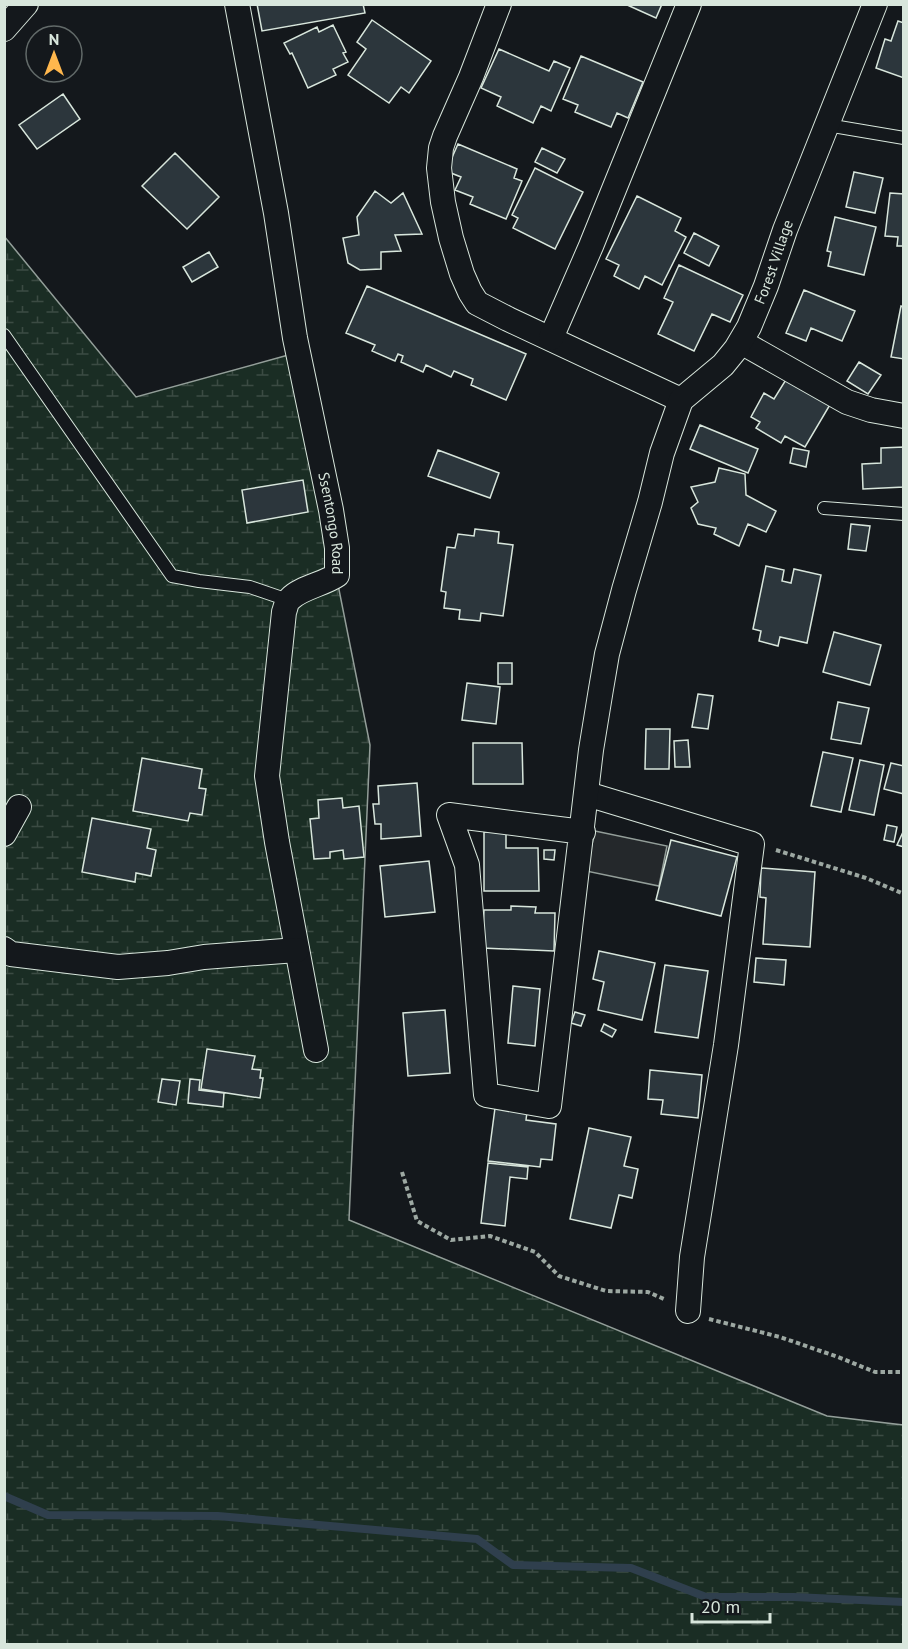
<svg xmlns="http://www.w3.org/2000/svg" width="908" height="1649" viewBox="0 0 908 1649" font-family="'PT Sans',sans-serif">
<defs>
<pattern id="wetland-marsh" width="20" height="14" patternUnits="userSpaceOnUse" patternTransform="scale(1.5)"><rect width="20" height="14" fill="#1a2d24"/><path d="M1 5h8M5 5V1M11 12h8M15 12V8" fill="none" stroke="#3b4b43"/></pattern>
</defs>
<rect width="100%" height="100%" fill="#14181c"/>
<!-- wetland -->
<path fill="url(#wetland-marsh)" stroke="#939e99" stroke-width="1.5" d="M4,236L136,397L292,354L370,745L349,1220L827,1416L903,1425V1644H5Z"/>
<!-- parking -->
<path fill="#24282b" stroke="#939e99" stroke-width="1.5" d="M595,831L667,846L659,886L586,871Z"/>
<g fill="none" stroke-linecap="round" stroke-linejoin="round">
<!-- stream -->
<path stroke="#2f3f4d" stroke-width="8" d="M4,1496L48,1515L218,1516L477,1539L513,1565L631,1568L706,1597H794L904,1602"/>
</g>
<!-- building -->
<path fill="#2c363c" stroke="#d8e6dc" stroke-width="1.5" d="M257,4H363L365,13L262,31Z
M625,4H662L656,18Z
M372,20L431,61L409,93L401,87L389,103L348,75L366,49L357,42Z
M898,21L904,23V78L876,68L885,39L891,41Z
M333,25L346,52L343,53L348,62L333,69L336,75L308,88L292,53L290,54L284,43L317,27L319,32Z
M499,49L549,71L554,61L570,68L551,111L541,106L533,123L497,106L501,97L481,88Z
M581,56L643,82L628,118L617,113L611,127L575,112L578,105L563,99Z
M63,94L80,119L37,149L19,125Z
M458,144L517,169L514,178L522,181L506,219L470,204L473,197L455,190L461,177L446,171Z
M542,148L565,159L557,173L535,162Z
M175,153L219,197L187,229L142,186Z
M535,168L583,192L555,249L513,228L518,218L512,215Z
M854,172L883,178L875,213L846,207Z
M375,191L391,203L403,193L422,234L395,235L401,251L381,252V269L360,270L348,263L343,238L359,235L357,217Z
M890,193L904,194V246H897L898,237L885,236Z
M637,196L681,218L675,231L686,237L662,285L645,276L639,289L614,276L619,265L606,259Z
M835,217L876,227L864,275L828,266L831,252L827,251Z
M694,233L719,246L709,266L684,253Z
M209,252L218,267L192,282L183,267Z
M679,265L743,295L730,322L712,314L694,351L658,334L673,302L664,298Z
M367,286L526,354L506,400L471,385L473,379L454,371L451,377L426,365L423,372L401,362L403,356L398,354L395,361L372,351L375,345L346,333Z
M804,290L855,311L842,341L811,328L806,341L786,333Z
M901,306L904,307V359L891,357Z
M859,362L881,375L868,394L847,381Z
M787,378L831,403L805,447L785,436L781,443L756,428L760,422L751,417L764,393L774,399Z
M700,425L758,449L748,473L690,449Z
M904,447V487L863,489L862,464L881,463V448Z
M793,448L809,451L806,467L790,463Z
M438,450L499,473L490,498L428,476Z
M719,468L745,474L746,495L776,511L766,532L748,524L739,546L714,534L716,528L698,524L691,508L698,502L691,487L715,482Z
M303,480L308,512L247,523L242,490Z
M851,524L870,526L866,551L848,549Z
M475,529L499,532L498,543L513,545L503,616L481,613L480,621L459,619L460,610L444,608L446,592L441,591L447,547L455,548L458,534L474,536Z
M766,566L784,570L782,581L791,583L794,569L821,575L807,643L780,637L778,646L759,641L761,631L753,629Z
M834,632L881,645L870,685L823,672Z
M498,663H512V684H498Z
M467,683L500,687L496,724L462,720Z
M698,694L713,696L708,729L692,727Z
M838,702L869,708L861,744L831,739Z
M646,729H670L669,769H645Z
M688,740L690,767H675L674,741Z
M473,743H522L523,784H473Z
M823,752L853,758L841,812L811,806Z
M142,758L202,769L199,788L206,789L202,815L190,813L188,821L133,811Z
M860,760L884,765L874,815L849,810Z
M891,763L904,766V794L884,789Z
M417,783L421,836L381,839V824H375L373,804H379L378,786Z
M342,798L343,808L359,806L364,857L344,859L343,850L330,852V858L314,859L310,819L319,818L318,800Z
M92,818L151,829L147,848L156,850L151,876L136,873L135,882L82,872Z
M887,825L897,827L894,842L884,840Z
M484,832H506V848H538L539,891H484Z
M903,832H904V847L897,845Z
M671,840L737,857L721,916L656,900Z
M544,850H555L554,860L544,859Z
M429,861L435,912L385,917L380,866Z
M761,868L815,872L810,947L763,944L766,898L760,897Z
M511,906L536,907L535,913H555L554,951L482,948L484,910H511Z
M599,951L655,963L642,1020L598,1010L604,982L593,979Z
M756,958L786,960L784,985L754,982Z
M665,965L708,971L698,1038L655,1032Z
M513,986L540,989L535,1046L508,1043Z
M445,1010L450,1073L408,1076L403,1013Z
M575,1012L585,1015L581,1026L571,1023Z
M604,1024L616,1030L612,1037L601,1031Z
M207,1049L255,1056L252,1069L261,1070L260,1078H263L260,1098L201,1089Z
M650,1070L702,1075L698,1118L661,1114L663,1100L648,1099Z
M162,1079L180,1081L176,1105L158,1102Z
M190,1079L200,1080L199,1090L224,1093L223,1107L188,1103Z
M495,1108L527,1112L526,1120L556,1124L552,1160L541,1159L540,1167L488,1161Z
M589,1128L631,1137L624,1166L638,1169L632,1198L619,1195L611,1228L570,1219Z
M488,1163L528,1167L527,1179L510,1177L505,1226L481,1223Z"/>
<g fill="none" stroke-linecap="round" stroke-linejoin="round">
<defs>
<path id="lane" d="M827,125L904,138
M4,335L172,576L199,581L250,587L288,600
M824,508L904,514"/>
<g id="street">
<path id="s1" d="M237,4L276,213L295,338L331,510L337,548V575C324,584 300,588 290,599C286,602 286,607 284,612L267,776L277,842L316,1050"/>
<path d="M499,4L471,77L445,136L441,148L439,168L443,202L451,238L462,274L470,292L477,303L508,319L681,400"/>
<path d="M4,29L26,4"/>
<path d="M551,338L591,246L689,4"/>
<path d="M741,342L847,402L871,410L904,416"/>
<path d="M587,794L752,844L726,1045L692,1257L688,1311"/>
<path id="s2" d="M583,832L449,815L467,865L486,1095L549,1106L591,750L601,689L607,654L624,590L650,502L662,453L681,400L723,365L736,349L749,327L766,286L785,230L875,4"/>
<path d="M4,834L19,807"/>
<path d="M4,949L11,954L118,967L168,963L204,957L297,950"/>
</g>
</defs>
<!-- lane casing -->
<use href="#lane" stroke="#d8e6dc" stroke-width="14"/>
<!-- street casing -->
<use href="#street" stroke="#d8e6dc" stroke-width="26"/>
<!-- path -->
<path stroke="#9da8a2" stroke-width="4" stroke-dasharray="4.5 3" stroke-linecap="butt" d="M776,850L866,878L904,894
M402,1172L417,1221L451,1240L490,1236L535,1252L559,1276L606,1291L648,1292L664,1299
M709,1319L780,1337L838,1357L875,1372H904"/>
<!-- lane -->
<use href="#lane" stroke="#14181c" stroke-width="12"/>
<!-- street -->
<use href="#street" stroke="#14181c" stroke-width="24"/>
</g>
<g text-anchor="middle" stroke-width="4.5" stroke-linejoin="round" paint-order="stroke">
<!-- street labels -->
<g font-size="15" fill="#d8e6dc" stroke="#14181c">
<text dy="5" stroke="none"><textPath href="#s2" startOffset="1374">Forest Village</textPath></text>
<text dy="5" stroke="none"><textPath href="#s1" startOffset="528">Ssentongo Road</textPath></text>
</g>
</g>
<!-- border -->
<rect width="908" height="1649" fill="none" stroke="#d8e6dc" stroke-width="12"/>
<!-- north arrow -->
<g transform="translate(54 54)"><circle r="28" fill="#14181c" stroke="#626a69" stroke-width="1.5"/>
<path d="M0-4.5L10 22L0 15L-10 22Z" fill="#ffb74d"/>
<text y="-9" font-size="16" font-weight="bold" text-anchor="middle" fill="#d8e6dc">N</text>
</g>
<!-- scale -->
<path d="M692 1613v9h78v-9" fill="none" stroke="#d8e6dc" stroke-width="3"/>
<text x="701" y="1613" font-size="18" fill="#d8e6dc" stroke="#14181c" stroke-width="4.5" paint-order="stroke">20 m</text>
</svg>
